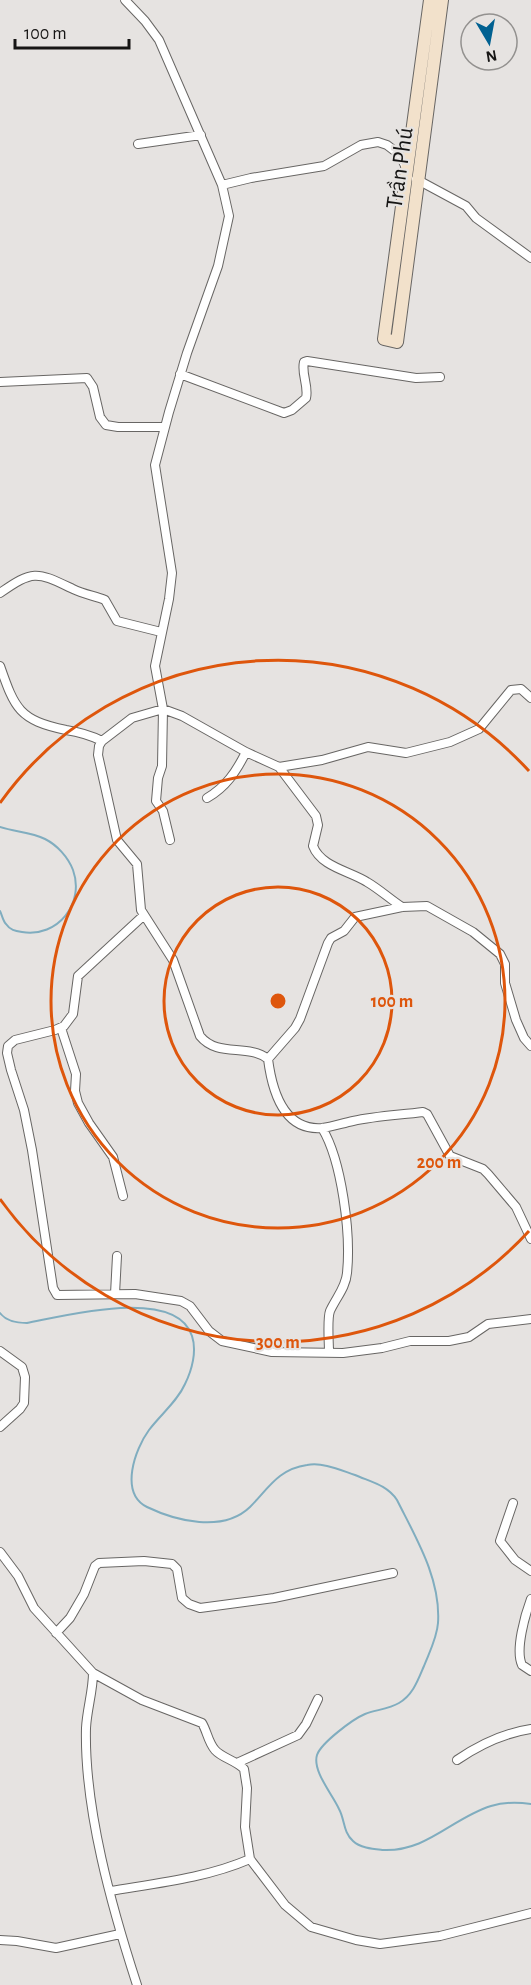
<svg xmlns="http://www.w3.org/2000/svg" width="531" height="1985" viewBox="0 0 531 1985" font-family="'Alegreya Sans',sans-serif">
<rect width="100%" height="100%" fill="#e6e3e1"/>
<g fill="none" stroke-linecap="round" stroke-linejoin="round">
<!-- stream -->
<path stroke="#80adbf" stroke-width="2" d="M0,827C15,832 31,832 45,839C57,845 68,857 73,870C85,903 58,938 22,932C15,931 10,930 6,924C3,921 2,915 0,911
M0,1313C6,1321 18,1323 27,1323C64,1316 176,1286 192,1336C197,1351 192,1370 185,1384C177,1402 161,1414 149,1430C135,1449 119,1493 147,1507C176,1521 223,1533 250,1507C268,1489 278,1469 307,1465C323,1462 340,1470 355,1475C371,1482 387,1485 397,1500C416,1538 441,1579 438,1623C437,1638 429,1653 424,1666C418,1680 413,1695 399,1703C389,1709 375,1710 365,1714C353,1719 321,1743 317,1755C312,1771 333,1795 339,1809C345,1820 343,1832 353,1841C360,1848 374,1849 383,1850C427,1852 452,1818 491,1806C504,1802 517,1802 531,1804"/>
<defs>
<path id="minor" d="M125,0L145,21L159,40L222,185L229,216L218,266L187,353L169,412L155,465L172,573L169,599L155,666L163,709L132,718L102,741L99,746L98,755L117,840L137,864L141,910L173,960L200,1036C218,1058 247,1043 268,1059C272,1090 283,1131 322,1128C332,1127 343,1123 353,1121C376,1116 400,1115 423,1112L427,1114L450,1156L483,1169L488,1174L516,1207L531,1239
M138,144L201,135
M416,179L466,206L476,218L531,258
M222,185L251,178L324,166L361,145L378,142L387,145L400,155L407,170
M180,374L284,413L292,410L306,398C309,386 301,374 304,362L307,361L416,378L440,377
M0,382L87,378L93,387L100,417L106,425L118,427H165
M0,593C34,569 37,572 73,589C83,594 95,596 105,600L117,621L161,632
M0,666C15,709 19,720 66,730C79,732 90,735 102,741
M279,767L322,760L368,747L406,753L450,742L479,729L511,690L521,689L531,698
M207,798C226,787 236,772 246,752
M170,840L163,811L156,801L158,778L162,766L163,709L182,716L246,752L279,767L316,816L318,825L313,846C321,867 350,871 367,882C379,889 390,899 402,907
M143,916L78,976L73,1014L64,1026L55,1030L15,1040L8,1046L7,1053L11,1070L24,1110L32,1150L53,1288L57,1295L135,1294L181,1301L190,1306L209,1331L222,1341L272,1352L343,1353L382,1348L410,1341H449L469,1337L488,1324L531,1319
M61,1028L76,1074L75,1091L78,1103L89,1123L113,1157L123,1196
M268,1059L295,1028L300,1019L328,943L331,938L344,931L355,917L402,907L427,906L473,932L500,954L505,964V983L516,1020L524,1038L531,1046
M322,1128C342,1161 351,1234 347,1273C346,1287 336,1298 330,1311C327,1319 329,1342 329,1352
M115,1294L117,1256
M0,1351L22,1367L25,1377L24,1403L20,1409L0,1427
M513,1503L500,1541L515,1560L531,1571
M0,1552L18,1576L34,1608L93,1673L142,1700L202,1723C207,1731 208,1742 215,1750C222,1758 235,1760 244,1769L247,1788L245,1827L250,1859L285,1905L311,1927L356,1940L380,1944L440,1936L531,1913
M531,1599C525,1615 515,1650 522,1665L531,1671
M56,1633L70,1618L84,1594L95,1566L99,1563L144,1561L172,1564L177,1569L182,1598L189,1604L200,1608L274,1598L393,1573
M93,1673C93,1691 87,1709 86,1728C84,1809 112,1908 137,1985
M457,1760C479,1745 504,1733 531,1729
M237,1763L298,1735L306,1724L318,1699
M110,1891C158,1883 206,1878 250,1859
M0,1940L17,1941L56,1948L120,1934"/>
<path id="secondary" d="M430,0L384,339L397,342L442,0"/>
</defs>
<!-- minor casing -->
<use href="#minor" stroke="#686664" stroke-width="10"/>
<!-- secondary casing -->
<use href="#secondary" stroke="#686664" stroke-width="14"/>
<!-- minor -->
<use href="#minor" stroke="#fff" stroke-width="8"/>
<!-- secondary -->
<use href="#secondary" stroke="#f2e1cb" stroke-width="12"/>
</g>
<!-- distance rings -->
<g fill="none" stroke="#de560c" stroke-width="3">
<circle cx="278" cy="1001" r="114"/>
<circle cx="278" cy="1001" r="227"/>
<path d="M529 1231A341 341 0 0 1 0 1199M0 803A341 341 0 0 1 529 771"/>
</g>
<g text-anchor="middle" stroke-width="4.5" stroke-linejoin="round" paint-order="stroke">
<!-- street labels -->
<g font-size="24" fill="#161514" stroke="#e6e3e1">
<text transform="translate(399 168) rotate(-82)" y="8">Trần Phú</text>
</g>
</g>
<circle cx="278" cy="1001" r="9" fill="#de560c" stroke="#e6e3e1" stroke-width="3"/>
<g font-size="18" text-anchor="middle" font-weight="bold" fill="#de560c" stroke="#e6e3e1" stroke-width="4.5" stroke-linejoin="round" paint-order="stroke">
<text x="392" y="1007">100 m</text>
<text x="439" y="1168">200 m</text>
<text x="278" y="1348">300 m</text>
</g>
<!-- north arrow -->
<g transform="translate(489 42) rotate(170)"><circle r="28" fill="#e6e3e1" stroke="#93918f" stroke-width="1.5"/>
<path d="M0-4.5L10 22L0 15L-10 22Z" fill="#016191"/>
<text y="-9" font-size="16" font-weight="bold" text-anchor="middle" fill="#161514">N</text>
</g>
<!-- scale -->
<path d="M15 39v9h114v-9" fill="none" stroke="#161514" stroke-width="3"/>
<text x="24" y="39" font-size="18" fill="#161514" stroke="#e6e3e1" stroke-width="4.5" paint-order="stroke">100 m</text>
</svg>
